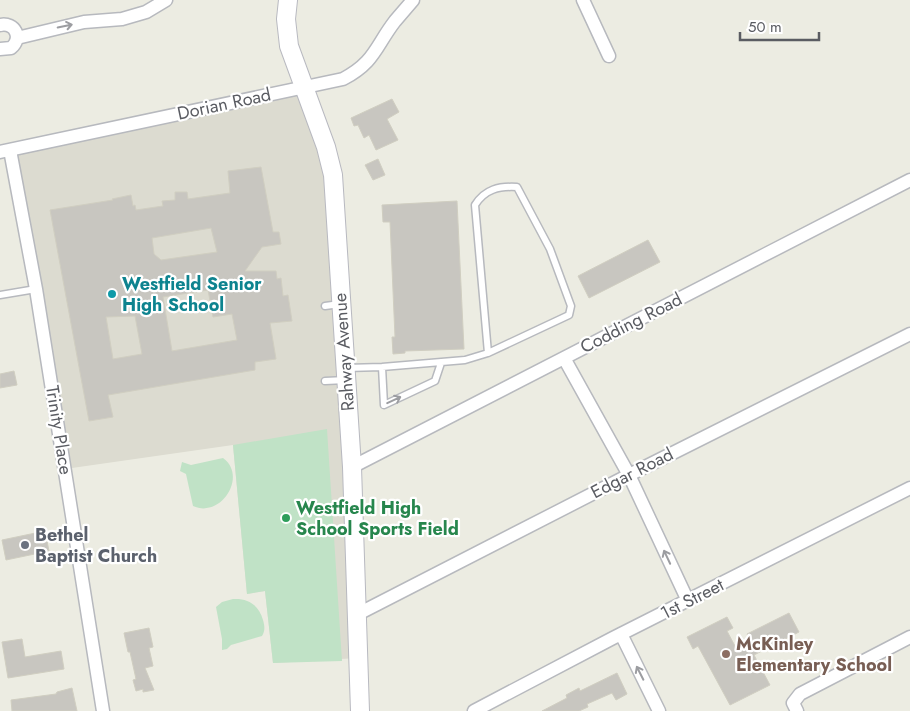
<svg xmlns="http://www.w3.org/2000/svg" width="910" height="711" viewBox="0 0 910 711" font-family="Jost,sans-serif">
<rect width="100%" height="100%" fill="#ecece2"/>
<!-- education -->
<path fill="#dcdbd0" d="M304,87L326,147L358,658L273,663L265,591L247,594L233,445L65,469L10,150Z"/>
<!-- green -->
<path fill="#c0e2c6" d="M327,429L342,661L273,663L265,591L247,594L233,445Z
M223,458C248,476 221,519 193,506L186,474L180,471L182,462L191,465Z
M233,599C248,598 259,605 263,620C265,627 265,631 262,636L231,645L227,649L222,650V639L216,607L222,602Z"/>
<!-- building -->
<path fill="#c8c6c0" stroke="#d0cec1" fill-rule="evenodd" d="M392,99L399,112L387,119L398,140L376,150L369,135L364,138L358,125L354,126L351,118Z
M378,159L385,175L373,180L365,165Z
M261,167L273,232H279L281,244L262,247L245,271H276L277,279L281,278L283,296L288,295L292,321L270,323L276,359L255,362V370L108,395L113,417L89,421L50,210L113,200L112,199L131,195L133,206L135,205L136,210L163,206L162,201L175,200V192H187L188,199L230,193L228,171ZM211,228L217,252L161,260L154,254L152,238ZM208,290L213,317L232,314L237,340L172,351L163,297ZM135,316L142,354L113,359L106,317Z
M457,201L464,349L405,351V353L393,354L392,337H395L390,222H383L382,205Z
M648,240L660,262L589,298L578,276Z
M14,371L17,385L0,388V374Z
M45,531L49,551L6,560L2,540Z
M789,613L799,632L754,655L770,685L730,705L698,646L693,649L687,637L727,617L733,628L727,631L736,648L751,641L747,634Z
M149,628L153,647L149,648L153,666L145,668L154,690L143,692V689L136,691L133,680L136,679L130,652H128L124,633Z
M22,639L25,657L61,651L64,669L8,678L2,642Z
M617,673L627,694L616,700L612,693L587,704L588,707L579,711H542L567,698L566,695L579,688L580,691Z
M72,688L77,711H12L11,700L56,694L57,692Z"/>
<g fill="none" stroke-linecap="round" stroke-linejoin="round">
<defs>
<path id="lane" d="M0,295L36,289
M325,306L340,304
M382,367L384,405L435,381L441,363
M346,368L382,367L465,360L488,353L569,315L571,306L550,249L517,187C499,186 485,189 475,205L488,353
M325,381L346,380"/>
<path id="street" d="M583,0L609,56
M0,25C15,22 23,38 11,48L0,49
M17,38L84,22L122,19L146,12L166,0
M10,150L36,289L103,711
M0,152L343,79C375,62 375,47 395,21C401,14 407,7 413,0
M564,358L629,475L688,601
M352,467L910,180
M356,615L629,475L910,334
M621,634L659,711
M474,711L613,638L910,488
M797,711L793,703L800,694L910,637"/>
<path id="secondary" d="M288,0L286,19L289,46L326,147L333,175L352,467L360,711"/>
</defs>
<!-- lane casing -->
<use href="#lane" stroke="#b7b9be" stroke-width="9"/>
<!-- street casing -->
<use href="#street" stroke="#b7b9be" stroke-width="15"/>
<!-- secondary casing -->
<use href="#secondary" stroke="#b8b9c0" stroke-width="20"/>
<!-- lane -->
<use href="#lane" stroke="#fff" stroke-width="6"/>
<!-- street -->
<use href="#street" stroke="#fff" stroke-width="12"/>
<!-- secondary -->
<use href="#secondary" stroke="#fff" stroke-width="18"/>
</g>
<!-- one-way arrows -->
<defs><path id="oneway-shaft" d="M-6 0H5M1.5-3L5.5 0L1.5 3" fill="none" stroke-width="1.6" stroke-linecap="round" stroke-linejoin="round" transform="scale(1.25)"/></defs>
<g stroke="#9c9da1">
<use href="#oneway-shaft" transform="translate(65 26) rotate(-12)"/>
<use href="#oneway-shaft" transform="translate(394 400) rotate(-25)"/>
<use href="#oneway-shaft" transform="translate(667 557) rotate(-115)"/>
<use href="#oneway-shaft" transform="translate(640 673) rotate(-117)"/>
</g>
<!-- markers -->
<circle fill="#0f9aa8" stroke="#fff" stroke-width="2" cx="112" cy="294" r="5"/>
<circle fill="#2e9e5b" stroke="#fff" stroke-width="2" cx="286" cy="518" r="5"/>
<circle fill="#6b7280" stroke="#fff" stroke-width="2" cx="25" cy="545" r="5"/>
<circle fill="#8d6e63" stroke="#fff" stroke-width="2" cx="726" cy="654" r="5"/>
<g text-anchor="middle" stroke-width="4.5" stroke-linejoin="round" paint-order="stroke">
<!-- street labels -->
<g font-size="18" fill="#5a5c62" stroke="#fff">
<text transform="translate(224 104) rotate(-12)" y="6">Dorian Road</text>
<text transform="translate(631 323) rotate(-27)" y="6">Codding Road</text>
<text transform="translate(344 352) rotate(-94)" y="6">Rahway Avenue</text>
<text transform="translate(59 430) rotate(81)" y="6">Trinity Place</text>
<text transform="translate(632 473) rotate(-27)" y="6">Edgar Road</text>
<text transform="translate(692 599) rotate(-27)" y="6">1st Street</text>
</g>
<!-- culture labels -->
<g font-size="18" font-weight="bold" fill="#0d838f" stroke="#fff" text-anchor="start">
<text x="122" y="290">Westfield Senior<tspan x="122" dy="21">High School</tspan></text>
</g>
<!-- leisure labels -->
<g font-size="18" font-weight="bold" fill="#27864d" stroke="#fff" text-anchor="start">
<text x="296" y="514">Westfield High<tspan x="296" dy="21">School Sports Field</tspan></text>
</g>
<!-- worship labels -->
<g font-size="18" font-weight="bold" fill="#5b616d" stroke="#fff" text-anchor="start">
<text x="35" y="541">Bethel<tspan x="35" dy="21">Baptist Church</tspan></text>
</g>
<!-- education labels -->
<g font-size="18" font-weight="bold" fill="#785e54" stroke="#fff" text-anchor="start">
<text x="736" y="650">McKinley<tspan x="736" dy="21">Elementary School</tspan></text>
</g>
</g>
<!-- scale -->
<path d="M740 32v8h79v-8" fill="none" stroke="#5a5c62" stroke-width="2.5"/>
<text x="748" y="32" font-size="15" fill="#5a5c62" stroke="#ffffff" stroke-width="4" paint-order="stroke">50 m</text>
</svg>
